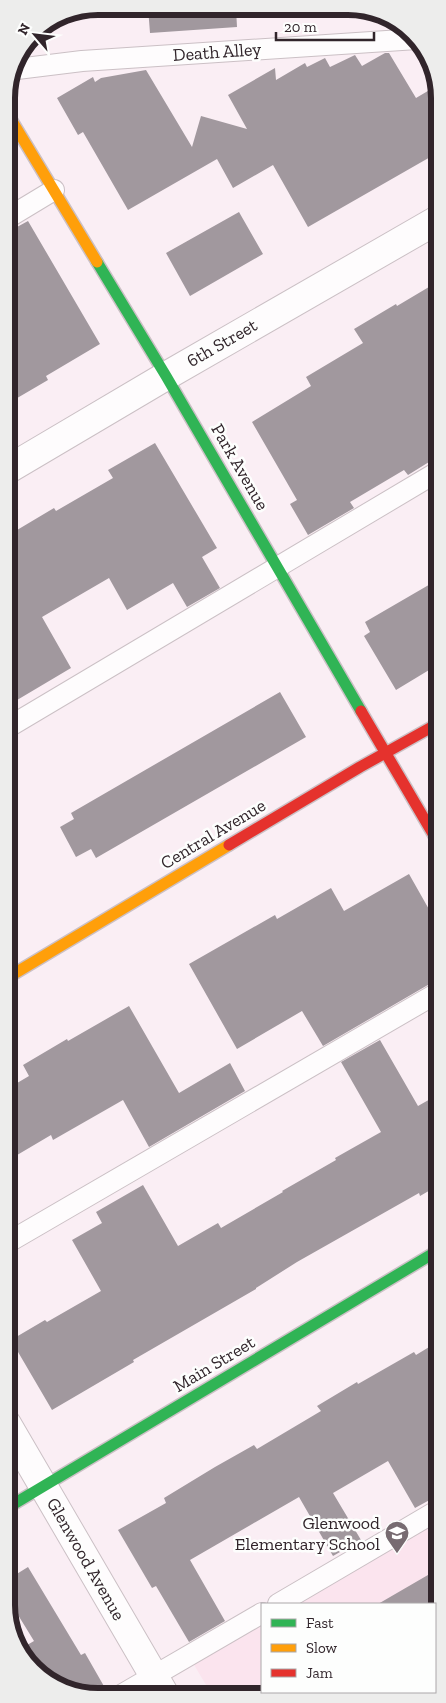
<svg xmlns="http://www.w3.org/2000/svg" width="446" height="1703" viewBox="0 0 446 1703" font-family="'Zilla Slab',serif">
<rect width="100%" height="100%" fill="#faeef4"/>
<!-- built -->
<path fill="#fbe4ee" d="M440,1503V1611L435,1622V1604H268Z
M262,1608V1692H368L360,1696L212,1695L187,1653Z"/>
<!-- building -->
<path fill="#a1989e" d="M148,7L236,8L237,27L150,33Z
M385,53H389L416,98L438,85L439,152L308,227L273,165L233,188L217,159L128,210L83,132L78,135L57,98L93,77L95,82L101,78L146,70L192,147L201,116L247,129L228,95L275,68L276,80L305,63L307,67L325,58L330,67L355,55L362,66Z
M239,212L263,254L190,296L166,253Z
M28,221L100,344L46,376L48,380L7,404L6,233Z
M439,281V454L428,461L429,462L408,475L404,470L350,502L354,508L308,535L290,504L297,500L252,422L311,386L306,377L363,343L354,329L396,304L397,306Z
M155,443L217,548L202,557L220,588L187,607L173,583L127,610L109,578L42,617L71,668L7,706V536L54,508L56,511L113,478L108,470Z
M439,579V664L396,690L364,636L370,632L365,622Z
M280,692L306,737L96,858L91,849L76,857L60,827L74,819L71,813Z
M409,874L439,927V980L433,982L323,1046L302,1011L237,1049L189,964L275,915L277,919L331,888L344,911Z
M129,1006L179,1093L230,1063L245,1091L149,1147L123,1100L53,1140L51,1135L7,1161V1089L29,1076L23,1065L67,1039L68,1041Z
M439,1006V1030L429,1012Z
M380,1040L418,1106L439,1094V1185L420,1196L419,1193L297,1262L256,1288V1289L133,1360L134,1362L52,1410L11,1340L45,1320L47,1322L101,1291L72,1240L102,1223L96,1212L143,1185L178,1246L218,1223L221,1228L283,1192L282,1191L336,1160L335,1158L381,1132L341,1062Z
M439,1341L440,1492L435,1497L415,1508L388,1461L333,1493L361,1540L333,1556L299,1497L190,1560L225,1621L189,1642L156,1586L152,1588L118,1530L166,1503L164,1498L215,1467L254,1445L257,1449L321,1411L317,1406L357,1382L358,1384L414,1352L416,1355Z
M28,1567L81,1655L85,1653L109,1695H80L33,1670L22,1648L34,1641L7,1597V1580Z
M440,1568V1604H378Z"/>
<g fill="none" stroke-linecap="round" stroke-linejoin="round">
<defs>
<path id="lane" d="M17,69L82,61L417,39
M6,219L54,190
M7,728L439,471
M7,1243L439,992
M278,1604L440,1509
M121,1695L262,1613"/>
<path id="street" d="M7,470L166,376L439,219
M7,1424L165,1695"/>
<path id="fast" d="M97,262L166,376L361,711
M7,1508L439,1250"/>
<path id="slow" d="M6,111L97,262
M7,978L229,845"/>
<path id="jam" d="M361,711L439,844
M229,845L360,767L439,723"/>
</defs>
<!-- lane casing -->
<use href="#lane" stroke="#cbc0c5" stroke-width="22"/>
<!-- street casing -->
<use href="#street" stroke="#cbc0c5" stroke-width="30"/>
<!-- fast casing -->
<use href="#fast" stroke="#cbc0c5" stroke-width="14"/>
<!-- slow casing -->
<use href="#slow" stroke="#cbc0c5" stroke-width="14"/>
<!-- jam casing -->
<use href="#jam" stroke="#cbc0c5" stroke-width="14"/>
<!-- lane -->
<use href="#lane" stroke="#fefcfd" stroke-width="20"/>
<!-- street -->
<use href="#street" stroke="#fefcfd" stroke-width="28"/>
<!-- fast -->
<use href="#fast" stroke="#30b455" stroke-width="11"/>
<!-- slow -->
<use href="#slow" stroke="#ff9f0a" stroke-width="11"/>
<!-- jam -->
<use href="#jam" stroke="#e5322d" stroke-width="11"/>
</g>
<!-- icons -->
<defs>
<symbol id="school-pin" viewBox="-11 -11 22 30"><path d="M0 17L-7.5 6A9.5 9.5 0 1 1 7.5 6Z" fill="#776b71" stroke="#fdfefd"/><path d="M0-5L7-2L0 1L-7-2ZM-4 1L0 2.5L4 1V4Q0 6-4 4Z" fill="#fff"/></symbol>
</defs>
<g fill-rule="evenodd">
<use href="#school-pin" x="383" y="1519" width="28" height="38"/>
</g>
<g text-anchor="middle" stroke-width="5" stroke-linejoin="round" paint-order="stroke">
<!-- street labels -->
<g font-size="18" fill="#31252b" stroke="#fdfefd">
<text transform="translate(217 52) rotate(-4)" y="6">Death Alley</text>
<text transform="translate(222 343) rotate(-30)" y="6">6th Street</text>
<text transform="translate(240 467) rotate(60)" y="6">Park Avenue</text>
<text transform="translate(213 834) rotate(-31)" y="6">Central Avenue</text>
<text transform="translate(214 1364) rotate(-31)" y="6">Main Street</text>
<text transform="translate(86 1559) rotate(60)" y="6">Glenwood Avenue</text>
</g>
<!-- poi labels -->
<g font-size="18" fill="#31252b" stroke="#fdfefd" text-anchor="end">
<text x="380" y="1529">Glenwood<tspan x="380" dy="21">Elementary School</tspan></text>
</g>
</g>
<!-- crop -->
<path d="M0 0H446V1703H0ZM98 15H348A83 83 0 0 1 431 98V1605A83 83 0 0 1 348 1688H98A83 83 0 0 1 15 1605V98A83 83 0 0 1 98 15Z" fill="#ededec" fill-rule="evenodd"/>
<path fill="none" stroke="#31252b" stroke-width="6" d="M98 15H348A83 83 0 0 1 431 98V1605A83 83 0 0 1 348 1688H98A83 83 0 0 1 15 1605V98A83 83 0 0 1 98 15Z"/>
<!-- legend -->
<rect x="261" y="1603" width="175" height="90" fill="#fdfefd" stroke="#aba7a9"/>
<rect x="271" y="1619" width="25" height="8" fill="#30b455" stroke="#aba7a9"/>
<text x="306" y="1628" font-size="15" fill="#31252b">Fast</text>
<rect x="271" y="1644" width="25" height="8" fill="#ff9f0a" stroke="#aba7a9"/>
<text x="306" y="1653" font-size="15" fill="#31252b">Slow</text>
<rect x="271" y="1669" width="25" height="8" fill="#e5322d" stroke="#aba7a9"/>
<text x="306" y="1678" font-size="15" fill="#31252b">Jam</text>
<!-- north arrow -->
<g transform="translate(35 35) rotate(298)" stroke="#fdfefd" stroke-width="4" paint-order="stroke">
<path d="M0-4L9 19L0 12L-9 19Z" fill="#31252b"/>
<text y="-8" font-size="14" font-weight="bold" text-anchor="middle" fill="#31252b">N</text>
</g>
<!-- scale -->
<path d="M276 32v8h98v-8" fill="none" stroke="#31252b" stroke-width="2.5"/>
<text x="284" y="32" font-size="15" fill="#31252b" stroke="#fdfefd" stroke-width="4" paint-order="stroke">20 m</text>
</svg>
